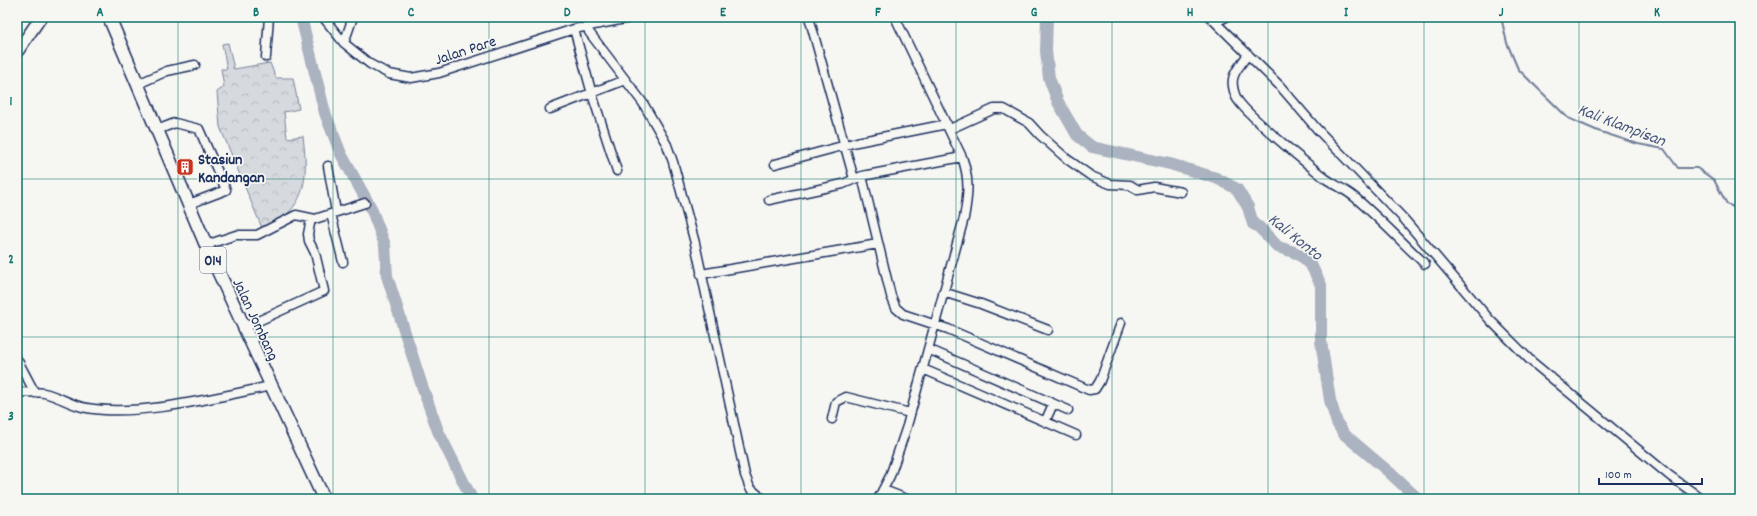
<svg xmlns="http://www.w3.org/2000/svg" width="1757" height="516" viewBox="0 0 1757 516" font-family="Dekko,sans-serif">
<defs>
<pattern id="forest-crowns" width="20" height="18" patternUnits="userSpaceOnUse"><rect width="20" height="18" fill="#d6d9dd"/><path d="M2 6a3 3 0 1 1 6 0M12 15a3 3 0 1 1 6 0" fill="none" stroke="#b7bbc0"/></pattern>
</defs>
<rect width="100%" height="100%" fill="#f6f6f2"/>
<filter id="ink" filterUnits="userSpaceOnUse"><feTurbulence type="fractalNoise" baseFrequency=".025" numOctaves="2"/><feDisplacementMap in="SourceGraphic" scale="8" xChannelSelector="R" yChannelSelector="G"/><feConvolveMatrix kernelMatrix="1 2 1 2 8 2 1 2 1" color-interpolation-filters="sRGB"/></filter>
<g filter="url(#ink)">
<!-- forest -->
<path fill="url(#forest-crowns)" stroke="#78849e" d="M228,43L234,69L270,63L276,78H293L299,109L284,112L287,138L303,136C306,163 310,194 286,215C279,220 269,224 262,228L220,127L217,92L224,87L221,69H227L222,44Z"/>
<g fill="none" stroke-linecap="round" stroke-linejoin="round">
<!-- stream -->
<path stroke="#717e99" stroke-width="2" d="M1501,17L1507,43L1518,69L1568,118L1598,131L1638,144L1664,149L1678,168H1697L1714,180L1727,204L1740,210"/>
<!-- river -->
<path stroke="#abb2c0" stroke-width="12" d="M301,17L325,113L341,154L371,208L385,245L387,276L422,386L438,431L472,499
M1047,17L1046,51L1049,78L1058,102L1077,135L1092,147L1170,164L1216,178L1237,189L1248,207L1253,224L1259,227L1278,247L1294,252L1304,258L1312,267L1321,285V341L1330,400L1337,423L1344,434L1389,472L1418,499"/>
<defs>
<path id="street" d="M323,17L344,43L370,64L389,74L411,78L439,73L574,29L635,17
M586,17L589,32L643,103L667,145L673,162L695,243L745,475L750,488L763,499
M809,17L854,179
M1210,17L1280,86L1317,129L1404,219L1490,320L1531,361L1670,476L1702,499
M1216,22L1226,17
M574,29L592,94L617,171
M344,43L353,17
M1248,54C1238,70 1227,75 1236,97C1242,112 1310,166 1326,179C1337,186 1350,192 1359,201C1382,221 1403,243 1425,264
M266,57L269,17
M138,84L167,71L195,65
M550,109L625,80
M950,129L994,109H1004L1029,123L1040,135L1067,159L1091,176L1110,184L1130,185L1138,190L1154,187L1181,192
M157,130L175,123L199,129L226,190L189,204
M775,164L857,142L947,124
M328,166L336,212
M862,176L891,296L896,308L903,314L948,329L1089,390L1095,389L1100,381L1121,323
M769,200L843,184L862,176L962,157
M331,214L343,262
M206,245L236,235H257L296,215L315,219L365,203
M701,274L878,244
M943,292L981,304L1048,330
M243,328L324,291L315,253L309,241L308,234L311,219
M928,349L1068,410
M17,359L35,393
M923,369L1076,435
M17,391C26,394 35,391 44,393C59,396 72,406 87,408C141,417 217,397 271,386
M832,419L836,402L846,397L910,413
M1045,422L1053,404
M884,490L907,499
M878,499L890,476L907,426L964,218C968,196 970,179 962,157L895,17"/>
<path id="secondary" d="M17,52L41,17"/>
<path id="primary" d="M109,17L206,245L324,499"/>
</defs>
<!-- street casing -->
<use href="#street" stroke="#1b2f5e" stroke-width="11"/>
<!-- secondary casing -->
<use href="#secondary" stroke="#1b2f5e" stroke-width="14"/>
<!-- primary casing -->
<use href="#primary" stroke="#1b2f5e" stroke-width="15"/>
<!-- street -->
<use href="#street" stroke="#f6f6f2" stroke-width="8"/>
<!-- secondary -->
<use href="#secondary" stroke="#f6f6f2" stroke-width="11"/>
<!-- primary -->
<use href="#primary" stroke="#f6f6f2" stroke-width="12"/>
</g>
</g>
<!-- grid -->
<path fill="none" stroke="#0f766e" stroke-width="1" stroke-opacity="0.55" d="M178,17V499M333,17V499M489,17V499M645,17V499M801,17V499M956,17V499M1112,17V499M1268,17V499M1424,17V499M1579,17V499M17,179H1740M17,337H1740"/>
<!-- icons -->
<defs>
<symbol id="building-square" viewBox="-11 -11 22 22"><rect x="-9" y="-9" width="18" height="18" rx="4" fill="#c8321e" stroke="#f6f6f2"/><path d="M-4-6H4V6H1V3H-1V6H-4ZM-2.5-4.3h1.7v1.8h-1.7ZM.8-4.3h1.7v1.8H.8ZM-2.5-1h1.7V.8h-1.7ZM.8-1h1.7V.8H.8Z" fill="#fff"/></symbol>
</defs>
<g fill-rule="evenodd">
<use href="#building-square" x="175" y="157" width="20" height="20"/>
</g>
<g text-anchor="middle" stroke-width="3.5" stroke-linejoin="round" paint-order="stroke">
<!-- shield labels -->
<rect fill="#f6f6f2" stroke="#5d6b8a" stroke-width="1" x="200" y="247" width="26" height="26" rx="3"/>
<g font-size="15" font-weight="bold" fill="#1b2f5e">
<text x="213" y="265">014</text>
</g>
<!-- street labels -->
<g font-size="16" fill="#1b2f5e" stroke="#f6f6f2">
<text transform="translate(465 49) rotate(-18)" y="6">Jalan Pare</text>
<text transform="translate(257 319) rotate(65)" y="6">Jalan Jombang</text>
</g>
<!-- poi labels -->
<g font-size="16" font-weight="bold" fill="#1b2f5e" stroke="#f6f6f2" text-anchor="start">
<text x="198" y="164">Stasiun<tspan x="198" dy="18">Kandangan</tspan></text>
</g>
<!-- water labels -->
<g font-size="17" font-style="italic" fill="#46567b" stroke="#f6f6f2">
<text transform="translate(1622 124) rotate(21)" y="6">Kali Klampisan</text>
<text transform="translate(1296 236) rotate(39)" y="6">Kali Konto</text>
</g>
</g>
<!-- margin -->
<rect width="1757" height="516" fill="none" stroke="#f6f6f2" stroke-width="44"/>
<!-- scale -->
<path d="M1599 478v6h103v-6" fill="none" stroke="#1b2f5e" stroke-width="2"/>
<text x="1605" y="478" font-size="12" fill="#1b2f5e" stroke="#f6f6f2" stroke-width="3" paint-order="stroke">100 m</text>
<rect x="22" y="22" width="1713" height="472" fill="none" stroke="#0f766e" stroke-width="1.5"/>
<g font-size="13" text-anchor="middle" font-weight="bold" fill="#0f766e">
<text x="100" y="16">A</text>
<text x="256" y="16">B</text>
<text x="411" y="16">C</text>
<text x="567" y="16">D</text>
<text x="723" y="16">E</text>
<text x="878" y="16">F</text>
<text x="1034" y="16">G</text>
<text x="1190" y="16">H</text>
<text x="1346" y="16">I</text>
<text x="1501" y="16">J</text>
<text x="1657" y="16">K</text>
<text x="11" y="105">1</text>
<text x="11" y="263">2</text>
<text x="11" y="420">3</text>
</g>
</svg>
